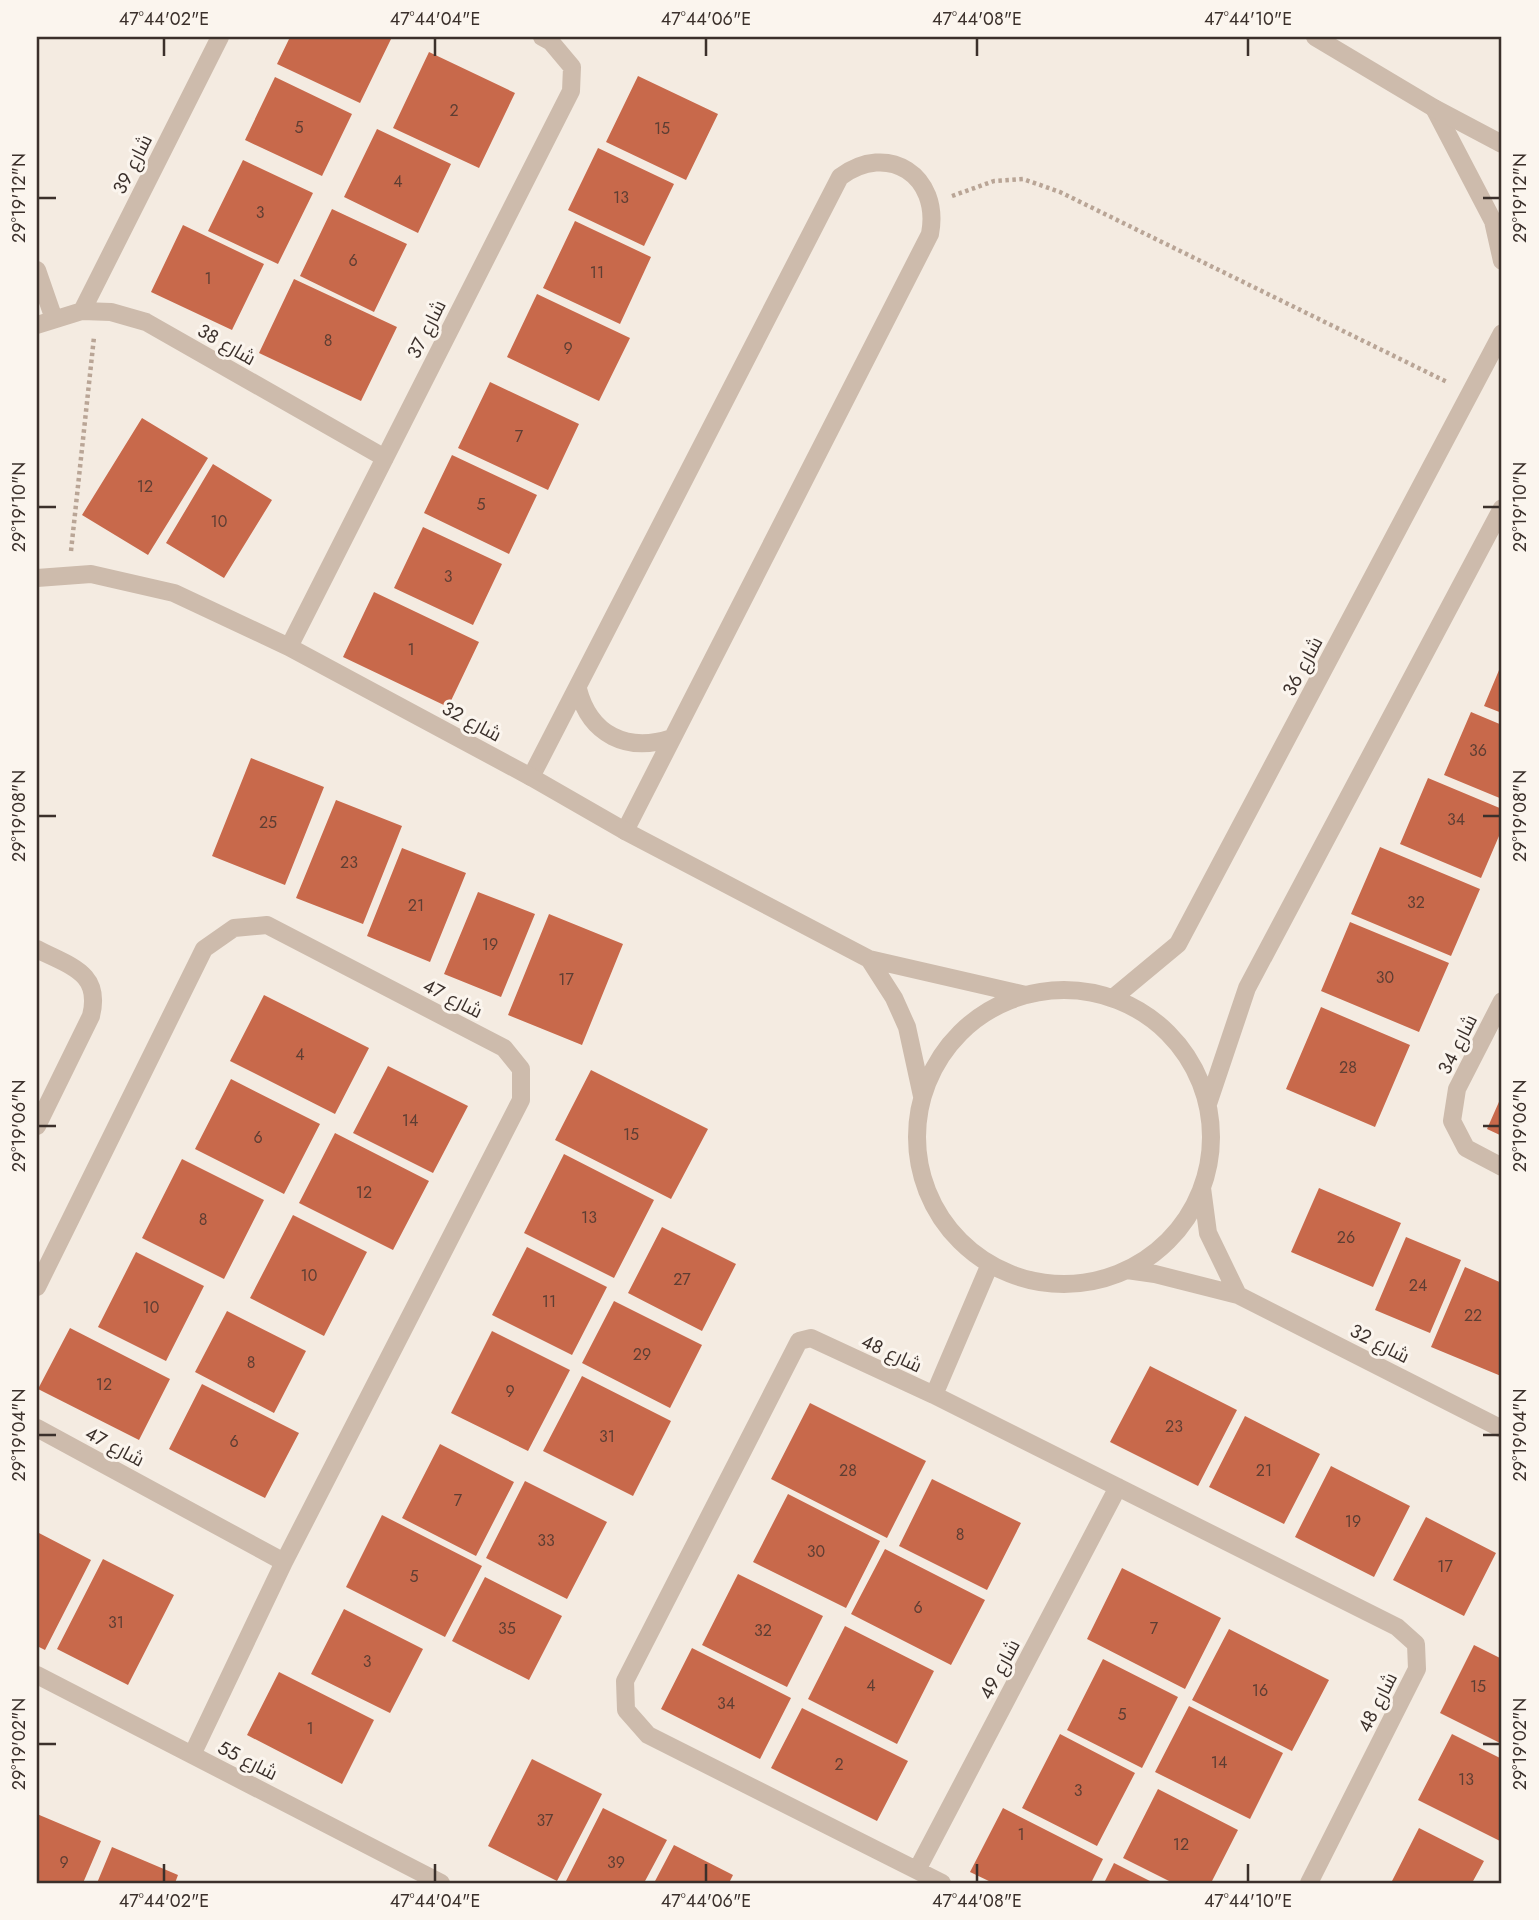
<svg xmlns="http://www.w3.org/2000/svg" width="1539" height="1920" viewBox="0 0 1539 1920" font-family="Jost,Cairo,sans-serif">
<rect width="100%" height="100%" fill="#f4ebe1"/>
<!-- building -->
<path fill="#c8694b" d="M290,37H392L360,103L277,64Z
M429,52L515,93L479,168L393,128Z
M638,76L718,114L686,180L606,142Z
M275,77L352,114L322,176L245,140Z
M377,129L451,164L418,233L344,197Z
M598,148L674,184L644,246L568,210Z
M243,160L313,193L278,264L208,231Z
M332,209L407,244L374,312L300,276Z
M575,221L651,257L620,324L543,288Z
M183,225L264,264L232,330L151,292Z
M294,279L397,327L361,401L259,353Z
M537,294L630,338L599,401L507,357Z
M490,382L579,424L548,490L458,448Z
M142,418L208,458L148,555L82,515Z
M452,455L537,495L509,554L424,513Z
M213,464L272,500L224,578L166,543Z
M423,527L502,564L473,625L394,588Z
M374,592L479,642L448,707L343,657Z
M1502,663V713L1484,706Z
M1471,712L1502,725V799L1444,775Z
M251,758L324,787L285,885L212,856Z
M1428,778L1502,809V829L1481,878L1400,844Z
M336,800L402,826L363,924L296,898Z
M1380,847L1480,889L1451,956L1351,914Z
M402,848L466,873L430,962L367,936Z
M478,892L535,914L501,997L444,974Z
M549,914L623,944L582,1045L508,1015Z
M1350,922L1449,963L1419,1032L1321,991Z
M264,995L369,1048L335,1114L230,1061Z
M1321,1007L1410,1045L1375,1127L1286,1089Z
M388,1066L468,1106L433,1173L353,1133Z
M591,1070L708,1129L671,1199L555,1140Z
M231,1079L320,1124L284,1194L195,1149Z
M1502,1095V1136L1487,1129Z
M335,1133L429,1181L393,1250L299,1203Z
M564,1154L654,1200L614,1278L524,1233Z
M182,1159L264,1200L224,1279L142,1238Z
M1319,1188L1401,1223L1373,1287L1291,1252Z
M293,1215L367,1252L324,1336L250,1298Z
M662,1227L736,1264L702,1331L628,1293Z
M1406,1237L1461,1260L1430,1333L1375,1310Z
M527,1247L607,1287L572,1355L492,1315Z
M136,1252L204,1286L166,1361L98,1327Z
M1465,1267L1502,1283L1501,1376L1431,1347Z
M614,1301L702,1345L670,1408L582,1363Z
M227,1311L306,1351L274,1413L195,1372Z
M70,1328L170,1379L139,1440L38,1389Z
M492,1331L570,1370L528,1451L451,1413Z
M1150,1366L1237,1410L1198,1486L1110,1442Z
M582,1376L671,1421L633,1496L543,1451Z
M202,1384L299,1433L265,1498L169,1449Z
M810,1403L926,1461L887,1538L771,1479Z
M1245,1416L1320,1454L1284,1524L1209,1487Z
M440,1444L514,1482L476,1556L402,1518Z
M1331,1466L1410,1506L1374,1577L1295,1537Z
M932,1479L1021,1523L987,1590L899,1546Z
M525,1481L607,1522L567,1599L486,1558Z
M788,1494L880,1541L846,1608L753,1562Z
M382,1515L482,1566L445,1637L346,1587Z
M1426,1517L1496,1553L1464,1616L1393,1580Z
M37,1532L91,1560L45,1650L37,1646Z
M885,1549L985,1600L951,1665L851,1614Z
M103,1559L174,1595L128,1685L57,1649Z
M1122,1568L1221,1618L1185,1689L1087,1639Z
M738,1574L823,1616L787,1687L702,1645Z
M485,1577L562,1616L529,1680L452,1641Z
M344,1609L423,1649L390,1713L311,1674Z
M845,1626L934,1671L897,1744L808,1699Z
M1229,1629L1329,1680L1292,1751L1192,1700Z
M1474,1645L1502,1659V1744L1440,1713Z
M692,1648L791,1698L760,1759L661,1709Z
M1103,1659L1178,1697L1142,1768L1067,1730Z
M279,1672L374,1720L342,1784L247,1735Z
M1189,1706L1283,1753L1250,1819L1155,1772Z
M802,1708L908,1761L877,1821L771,1768Z
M1060,1734L1135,1773L1097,1846L1022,1808Z
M1452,1734L1502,1759V1842L1418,1800Z
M532,1759L602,1794L557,1881L488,1846Z
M1158,1789L1238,1830L1211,1883H1173L1123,1858Z
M603,1808L667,1840L644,1883H565Z
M1003,1808L1103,1859L1091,1883H993L970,1872Z
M37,1814L101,1841L83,1883H37Z
M1419,1828L1484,1861L1472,1883H1391Z
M674,1845L733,1875L729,1883H654Z
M112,1847L178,1875L175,1883H97Z
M1114,1863L1154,1883H1104Z"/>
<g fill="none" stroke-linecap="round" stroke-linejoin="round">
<!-- path -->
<path stroke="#b9a596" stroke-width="4.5" stroke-dasharray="3.5 3.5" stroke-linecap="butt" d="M952,196L994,181L1023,179L1060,192L1447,382
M71,551L94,337"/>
<!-- service -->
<path stroke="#cdbbac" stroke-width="18" d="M578,689C590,735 627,753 672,738
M531,777L840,177C888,141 941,176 930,234L625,831
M37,949C69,966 102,972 91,1016L37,1126"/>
<!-- minor -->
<path stroke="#cdbbac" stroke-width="18" d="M1434,108L1493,221L1502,261
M37,270L54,319
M82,311L220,37
M37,325L82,311L111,312L146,322L385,458
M37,578L91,574L174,593L289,647L531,777L625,831L869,959L1026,995
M289,647L571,91L572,67L551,42L542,37
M869,959L894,998L907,1027L922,1096
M917 1137a147 147 0 1 1 294 0a147 147 0 1 1-294 0Z
M1113,998L1178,944L1502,333
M1502,1001L1457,1089L1452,1121L1466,1148L1502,1167
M1208,1104L1247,988L1502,508
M1202,1188L1208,1233L1238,1295
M1127,1270L1155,1274L1238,1295L1502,1429
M37,1287L204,949L234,928L267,925L504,1048L521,1069V1100L284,1562L192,1755
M934,1395L990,1264
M37,1428L284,1562
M37,1675L441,1883
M917,1870L1118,1487
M942,1883L648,1735L626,1710L625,1681L799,1341L811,1338L934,1395L1397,1627L1416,1644L1417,1669L1309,1883"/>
<!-- tertiary -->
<path stroke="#cdbbac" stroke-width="18" d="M1315,37L1434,108L1502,144"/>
</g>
<!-- ticks -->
<path fill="none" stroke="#3b302b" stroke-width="2.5" d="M164,38V56M435,38V56M706,38V56M977,38V56M1248,38V56M38,198H56M1483,198H1500M38,507H56M1483,507H1500M38,816H56M1483,816H1500M38,1126H56M1483,1126H1500M38,1435H56M1483,1435H1500M38,1744H56M1483,1744H1500M164,1864V1882M435,1864V1882M706,1864V1882M977,1864V1882M1248,1864V1882"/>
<g text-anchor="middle" stroke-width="6" stroke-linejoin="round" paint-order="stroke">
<!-- number labels -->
<g font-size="16" fill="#5e3e33">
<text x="454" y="116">2</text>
<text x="299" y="133">5</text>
<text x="662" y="134">15</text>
<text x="398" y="187">4</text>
<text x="621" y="203">13</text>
<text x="260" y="218">3</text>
<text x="353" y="266">6</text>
<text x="597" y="278">11</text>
<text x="208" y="284">1</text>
<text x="328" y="346">8</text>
<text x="568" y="354">9</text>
<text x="519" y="442">7</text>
<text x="145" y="492">12</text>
<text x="481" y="510">5</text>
<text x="219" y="527">10</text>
<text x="448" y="582">3</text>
<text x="411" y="655">1</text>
<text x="1478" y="756">36</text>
<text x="1456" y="825">34</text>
<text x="268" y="828">25</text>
<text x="349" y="868">23</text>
<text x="1416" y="908">32</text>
<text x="416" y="911">21</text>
<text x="490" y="950">19</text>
<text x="1385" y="983">30</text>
<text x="566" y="985">17</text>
<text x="300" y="1060">4</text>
<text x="1348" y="1073">28</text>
<text x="410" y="1126">14</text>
<text x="631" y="1140">15</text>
<text x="258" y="1143">6</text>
<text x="364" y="1198">12</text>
<text x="589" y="1223">13</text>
<text x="203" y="1225">8</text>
<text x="1346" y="1243">26</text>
<text x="309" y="1281">10</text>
<text x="682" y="1285">27</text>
<text x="1418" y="1291">24</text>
<text x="549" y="1307">11</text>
<text x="151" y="1313">10</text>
<text x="1473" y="1321">22</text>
<text x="642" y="1360">29</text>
<text x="251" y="1368">8</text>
<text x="104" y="1390">12</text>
<text x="510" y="1397">9</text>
<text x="1174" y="1432">23</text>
<text x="607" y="1442">31</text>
<text x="234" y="1447">6</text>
<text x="848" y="1476">28</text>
<text x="1264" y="1476">21</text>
<text x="458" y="1506">7</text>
<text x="1353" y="1527">19</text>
<text x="960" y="1540">8</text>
<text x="546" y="1546">33</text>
<text x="816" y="1557">30</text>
<text x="1445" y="1572">17</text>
<text x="414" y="1582">5</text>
<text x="918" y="1613">6</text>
<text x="116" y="1628">31</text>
<text x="507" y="1634">35</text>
<text x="1154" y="1634">7</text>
<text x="763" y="1636">32</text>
<text x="367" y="1667">3</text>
<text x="871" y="1691">4</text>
<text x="1478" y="1692">15</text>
<text x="1260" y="1696">16</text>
<text x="726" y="1709">34</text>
<text x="1122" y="1720">5</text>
<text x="310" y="1734">1</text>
<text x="1219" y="1768">14</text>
<text x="839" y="1770">2</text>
<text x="1466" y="1785">13</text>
<text x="1078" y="1796">3</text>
<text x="545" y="1826">37</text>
<text x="1021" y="1840">1</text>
<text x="1181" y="1850">12</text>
<text x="64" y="1868">9</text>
<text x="616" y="1868">39</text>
</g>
<!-- street labels -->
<g font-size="19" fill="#3b302b" stroke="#fbf5ee">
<text transform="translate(132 164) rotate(-63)" y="7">شارع 39</text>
<text transform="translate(426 329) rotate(-63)" y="7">شارع 37</text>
<text transform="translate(227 344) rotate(30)" y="7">شارع 38</text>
<text transform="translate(1302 666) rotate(-62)" y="7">شارع 36</text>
<text transform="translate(472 721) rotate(28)" y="7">شارع 32</text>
<text transform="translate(453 998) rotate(27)" y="7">شارع 47</text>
<text transform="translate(1457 1044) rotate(-63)" y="7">شارع 34</text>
<text transform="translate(1380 1343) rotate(27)" y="7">شارع 32</text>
<text transform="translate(892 1353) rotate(25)" y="7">شارع 48</text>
<text transform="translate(115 1446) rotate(28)" y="7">شارع 47</text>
<text transform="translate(999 1669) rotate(-62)" y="7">شارع 49</text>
<text transform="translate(1377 1702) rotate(-63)" y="7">شارع 48</text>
<text transform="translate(248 1760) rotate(27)" y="7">شارع 55</text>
</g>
</g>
<!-- border -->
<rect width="1539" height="1920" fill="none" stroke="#fbf5ee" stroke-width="77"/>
<rect x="38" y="38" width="1462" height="1844" fill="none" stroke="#3b302b" stroke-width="2.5"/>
<g font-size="18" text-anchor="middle" fill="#3b302b">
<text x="164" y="25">47°44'02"E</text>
<text x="435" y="25">47°44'04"E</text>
<text x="706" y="25">47°44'06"E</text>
<text x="977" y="25">47°44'08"E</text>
<text x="1248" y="25">47°44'10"E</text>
<text transform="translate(19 198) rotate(-90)" y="6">29°19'12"N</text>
<text transform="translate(1520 198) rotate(-90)" y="6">29°19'12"N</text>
<text transform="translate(19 507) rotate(-90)" y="6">29°19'10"N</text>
<text transform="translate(1520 507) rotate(-90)" y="6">29°19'10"N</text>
<text transform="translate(19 816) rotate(-90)" y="6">29°19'08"N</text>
<text transform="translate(1520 816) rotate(-90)" y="6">29°19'08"N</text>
<text transform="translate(19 1126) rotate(-90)" y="6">29°19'06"N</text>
<text transform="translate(1520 1126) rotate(-90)" y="6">29°19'06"N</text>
<text transform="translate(19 1435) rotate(-90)" y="6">29°19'04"N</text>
<text transform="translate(1520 1435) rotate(-90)" y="6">29°19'04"N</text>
<text transform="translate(19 1744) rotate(-90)" y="6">29°19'02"N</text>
<text transform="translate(1520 1744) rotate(-90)" y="6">29°19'02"N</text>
<text x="164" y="1907">47°44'02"E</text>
<text x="435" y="1907">47°44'04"E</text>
<text x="706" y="1907">47°44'06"E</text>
<text x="977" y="1907">47°44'08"E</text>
<text x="1248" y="1907">47°44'10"E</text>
</g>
</svg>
